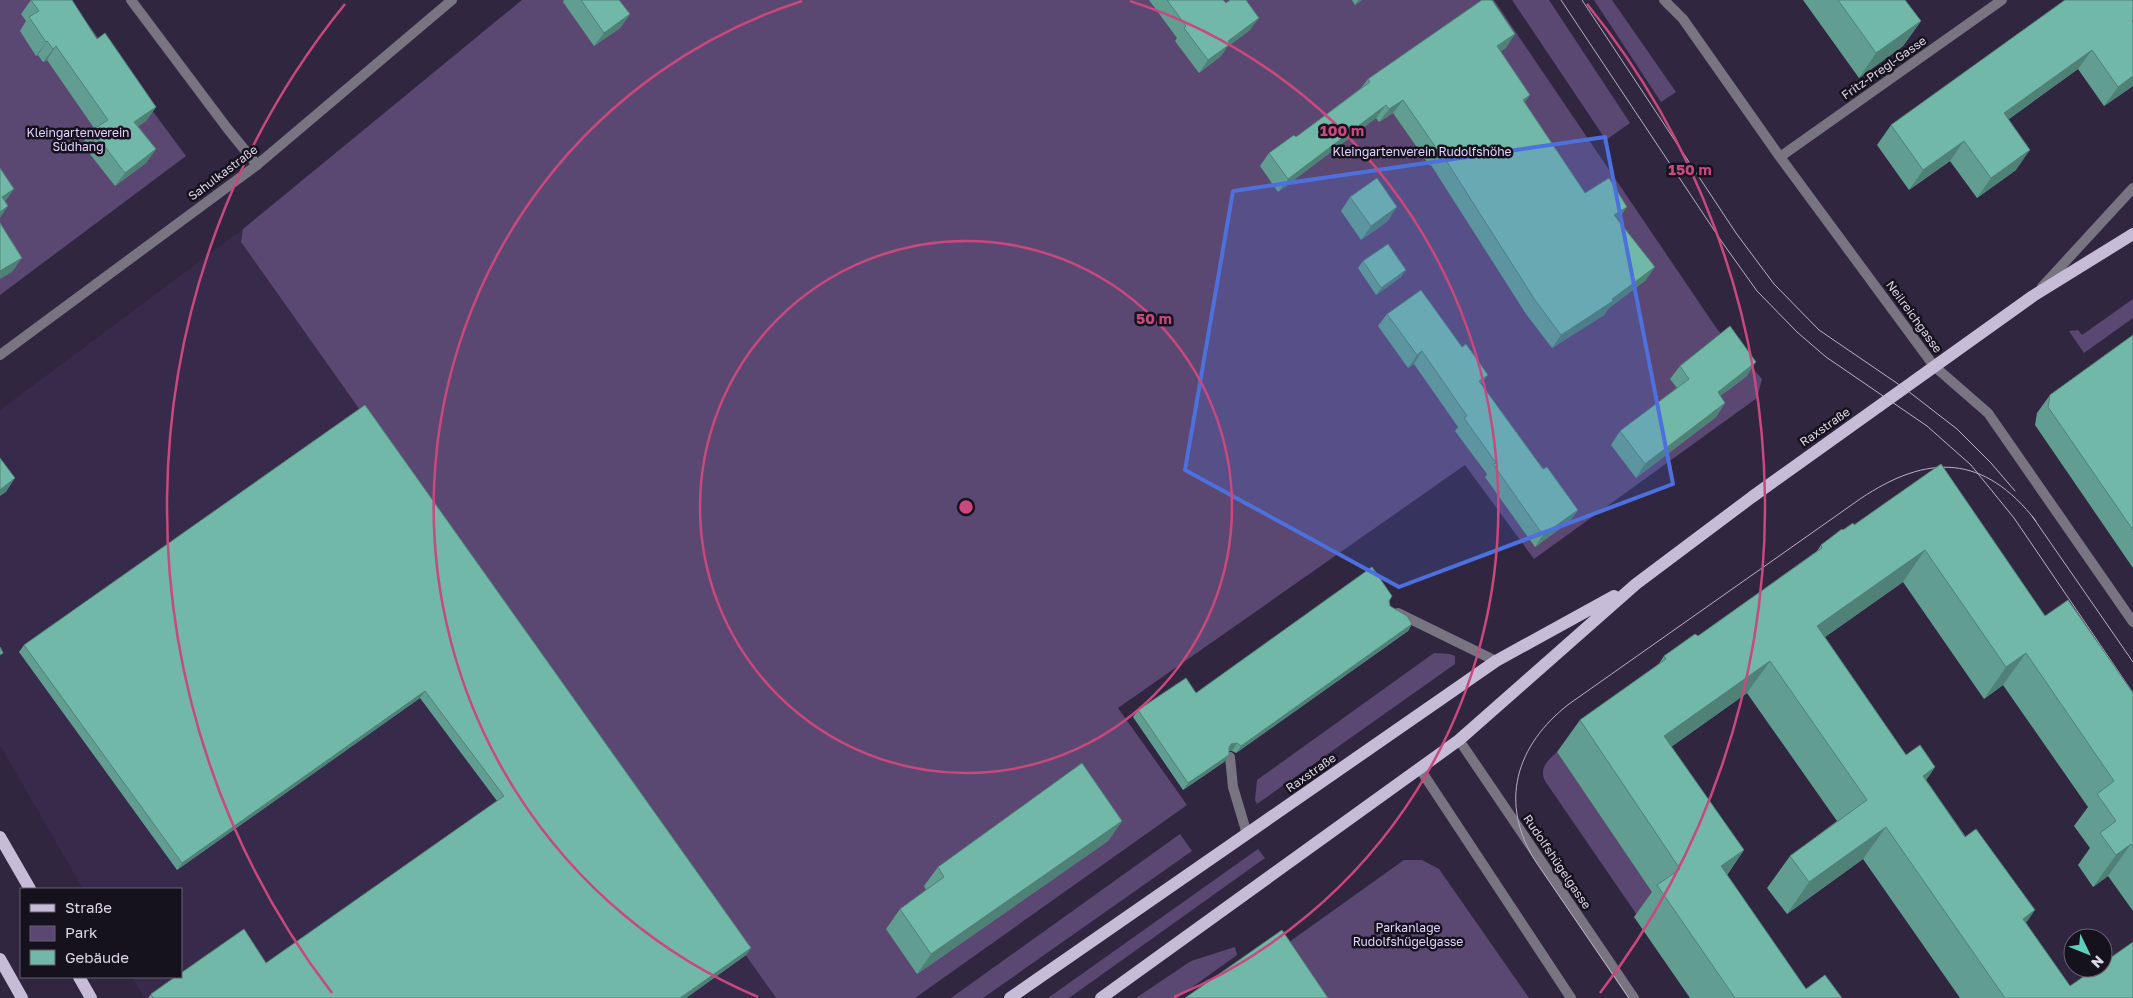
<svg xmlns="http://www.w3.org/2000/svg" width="2133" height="998" viewBox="0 0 2133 998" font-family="'Golos Text',sans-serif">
<rect width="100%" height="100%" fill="#312640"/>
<!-- built -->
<path fill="#382a4b" d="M243,229L241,242L776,998H144L132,977H181V889H83L0,745V410Z"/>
<!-- green -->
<path fill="#5a4872" d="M0,0H70L186,156L0,295Z
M522,0H1494L1717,329L1762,379L1757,398L1534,559L1465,465L1118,708L1187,805L915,998H776L241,242L243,229Z
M1512,0H1549L1630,123L1606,140Z
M1594,0H1612L1676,92L1661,102Z
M2133,299V318L2084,353L2069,331L2078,330L2082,335Z
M1434,653L1450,654L1455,656V664L1257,804L1255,800L1257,780Z
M1557,752L1658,900L1637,915L1545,781C1539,768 1547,761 1557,752Z
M1180,834L1192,851L983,998H951Z
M1258,849L1265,858L1069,998H1048Z
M1404,860H1422L1439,869L1529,998H1321L1285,945Z
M1235,947L1237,955L1177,998H1136L1191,961Z"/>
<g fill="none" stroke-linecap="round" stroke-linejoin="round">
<!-- service -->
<path stroke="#797482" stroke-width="10" d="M131,0L227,128L257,165
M1398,613L1496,661
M1230,757L1233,787L1247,834"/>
<!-- minor -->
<path stroke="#797482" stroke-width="10" d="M1664,0L1683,19L1780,157L1934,366
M1780,157L2002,0
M2042,287L2133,188
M0,355L257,165L452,0
M1459,740L1634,998
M1420,769L1571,998"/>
<!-- tertiary -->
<path stroke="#797482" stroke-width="10" d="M1934,366L1988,413L2133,622"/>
<!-- primary -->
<path stroke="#c7bcd8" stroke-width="12" d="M0,837L30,889
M0,959L22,998
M79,977L91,998
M1010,998L1496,661L1614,596
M1101,998L1459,740L1636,584L1752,497L2033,296L2133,234"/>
<!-- tram -->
<path stroke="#b7b0c3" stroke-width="1" d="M1561,0L1722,242L1757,291L1797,332L1826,357L1927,426L1971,465L2014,518L2133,693
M1582,0L1736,233L1774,284L1819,330L1904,388L1957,429L1991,463L2015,491
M2032,516L2133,662
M1629,998L1536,862C1498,803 1516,745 1569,704L1860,499C1928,453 1984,454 2036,521"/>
</g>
<!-- wall -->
<path fill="#619e91" d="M31,0L97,39L156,107L146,121L138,126L156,149L146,163L115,186L82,144L92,130L94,128L47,60L43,62L38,55L36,56L20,31L26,21L21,14Z
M564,0H619L630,14L620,28L594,46L563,2Z
M1149,0H1223L1250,30L1227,47L1221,56L1199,73L1175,41L1177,38Z
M1352,0H1362L1355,5Z
M1803,0H1905L1921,21L1903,46L1859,78Z
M2065,0L2133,86L2104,106L2078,69L2009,119L2016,170L1977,198L1950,161L1909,190L1877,145L1891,125Z
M1506,48L1500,51L1525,103L1585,193L1618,220L1646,280L1609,308L1604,315L1552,348L1526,314L1431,165L1430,166L1393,113L1379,122L1376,118L1278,192L1260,166L1269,153L1296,137L1361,88L1368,79Z
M1350,197L1388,221L1361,240L1341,211Z
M1363,261L1401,277L1376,295L1358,268Z
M1387,314L1481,384L1543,469L1578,510L1569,522L1535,547L1485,477L1487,474L1455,431L1458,427L1414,364L1408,368L1378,326Z
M2133,335V568L2035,425L2037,413L2050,395Z
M1680,366L1747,376L1720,396L1725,403L1716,417L1636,478L1611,445L1620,431L1677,388L1670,379Z
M365,405L751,948L746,955L686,998H148L151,994L266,963L497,801L420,698L177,870L19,652L24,645Z
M1941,464L2045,616L2133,693V911L2108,876L2093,887L2078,865L2090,848L2074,826L2088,807L2003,685L1984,699L1903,582L1825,637L1906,755L1935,767L1926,780L2070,986L2133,998H1960L1863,859L1787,914L1767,888L1790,856L1837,821L1747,693L1671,747L1744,850L1727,875L1806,989L1842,998H1690L1634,917L1652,892L1557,752L1580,720L1658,665L1664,656L1698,636L1817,551L1821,545L1843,530L1854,525Z
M1389,601L1390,606L1412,624L1408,631L1236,753L1232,751H1229V755L1224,762L1183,790L1133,717L1138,710L1196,693Z
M1122,821L1108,841L917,974L886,929L900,909L926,890L924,886L938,867Z"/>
<!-- shaded-wall -->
<path fill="#4f8176" d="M1358,0H1362L1355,5Z
M630,14L620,28L594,46L604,33Z
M1259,18L1250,30L1227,47L1221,56L1199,73L1208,60L1228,41Z
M1921,21L1903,46L1859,78L1876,53Z
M1515,34L1506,48L1488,60L1497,46Z
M47,41L38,55L36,56L46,42Z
M56,46L47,60L43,62L53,49Z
M2092,50L2078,69L1990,132L2004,113Z
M2133,76V86L2104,106L2118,87Z
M1530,95L1521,108L1523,100Z
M1403,100L1393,113L1379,122L1389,109Z
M1386,105L1376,118L1278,192L1288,179Z
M156,107L146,121L125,136L134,122Z
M1964,141L1950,161L1909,190L1923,170Z
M156,149L146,163L115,186L125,173Z
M2030,150L2016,170L1977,198L1991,178Z
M14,189L4,203L2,197Z
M8,206L0,218V212Z
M1397,207L1388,221L1361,240L1371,226Z
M1627,207L1618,220L1614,215Z
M22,258L12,272L0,279V271Z
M1655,267L1646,280L1609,308L1604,315L1552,348L1561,335L1612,299Z
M1406,270L1401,277L1376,295L1381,288Z
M1422,351L1414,364L1408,368L1417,355Z
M1756,362L1747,376L1708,405L1718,392Z
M1488,375L1479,387V381Z
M1725,403L1716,417L1636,478L1645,464Z
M15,478L6,492L0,496V490Z
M1578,510L1569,522L1535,547L1543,535Z
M1925,550L1903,582L1795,658L1817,626Z
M1412,624L1408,631L1236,753L1241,746Z
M2026,653L2003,685L1984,699L2006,667Z
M1770,661L1747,693L1641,768L1664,736Z
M425,691L420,698L177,870L182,863Z
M1237,743L1232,751H1226L1231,744Z
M1229,755L1224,762L1183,790L1188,783Z
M1935,767L1913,799L1923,776Z
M1122,821L1108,841L917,974L931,954Z
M1886,827L1863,859L1787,914L1809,882Z
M2131,844L2108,876L2093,887L2116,855Z
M1744,850L1721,882V866Z
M2035,910L2013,942L2023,919Z
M751,948L746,955L686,998H680Z"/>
<!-- building -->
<path fill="#71b8a9" stroke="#4f8176" d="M31,0H72L97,39L105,33L156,107L134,122L156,149L125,173L92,130L108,120L56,46L53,49L47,41L46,42L29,17L39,11Z
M581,0H619L630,14L604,33Z
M1167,0H1223L1226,3L1230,0H1246L1259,18L1228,41L1230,44L1208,60L1184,28L1186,26Z
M1482,0H1492L1515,34L1497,46L1530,95L1523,100L1585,193L1609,178L1627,207L1614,215L1655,267L1612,299L1613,301L1561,335L1535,300L1440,151L1439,152L1403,100L1389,109L1386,105L1288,179L1269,153L1294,135L1296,137L1370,82L1368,79Z
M1838,0H1905L1921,21L1876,53Z
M2065,0H2133V20L2132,21L2133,23V76L2118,87L2092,50L2004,113L2030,150L1991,178L1964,141L1923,170L1891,125Z
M0,168L14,189L2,197L8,206L0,212Z
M1377,178L1397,207L1371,226L1350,197Z
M0,223L22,258L0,271Z
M1388,244L1406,270L1381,288L1363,261Z
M1421,290L1462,347L1466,344L1488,375L1479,381L1543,469L1547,467L1578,510L1543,535L1493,464L1496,463L1464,418L1467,416L1422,351L1417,355L1387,314Z
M1730,326L1756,362L1718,392L1725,403L1645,464L1620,431L1689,379L1680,366Z
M2133,335V530L2048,407L2050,395Z
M365,405L751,948L680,998H153L151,994L175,977H181V973L244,929L266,963L504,796L425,691L182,863L24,645Z
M0,458L15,478L0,490Z
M1941,464L2045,616L2068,600L2133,693V847L2131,844L2116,855L2100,833L2116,821L2097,794L2114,781L2026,653L2006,667L1925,550L1817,626L1906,755L1920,745L1935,767L1923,776L1965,837L1976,829L2035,910L2023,919L2070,986L2096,968H2103V963L2133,942V998H2005L1886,827L1809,882L1790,856L1867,800L1770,661L1664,736L1744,850L1721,866L1806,989L1825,975L1842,998H1735L1657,885L1680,869L1580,720L1666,659L1664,656L1695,634L1698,636L1822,548L1821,545L1842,529L1843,530L1853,523L1854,525Z
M1372,567L1392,596L1389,601L1390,606L1407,616L1412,624L1241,746L1237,743L1231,744L1229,748V755L1188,783L1138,710L1186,678L1196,693Z
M0,647L3,653L0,655Z
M1082,763L1122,821L931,954L900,909L944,877L938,867Z
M1282,930L1328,998H1185Z"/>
<!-- marked area -->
<path fill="#4d70dc" fill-opacity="0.2" stroke="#4d70dc" stroke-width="4" stroke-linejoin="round" d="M1605,137L1673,484L1399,587L1185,470L1233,191Z"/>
<!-- distance rings -->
<g fill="none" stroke="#c9487e" stroke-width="2.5">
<circle cx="966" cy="507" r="266"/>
<path d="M758 997A532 532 0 0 1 802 1M1130 1A532 532 0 0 1 1174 997"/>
<path d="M332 993A799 799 0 0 1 345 4M1587 4A799 799 0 0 1 1600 993"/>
</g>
<g text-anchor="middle" stroke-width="5" stroke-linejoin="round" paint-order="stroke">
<!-- street labels -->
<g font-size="12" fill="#ddd7e8" stroke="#16121d">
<text transform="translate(1884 68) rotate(-35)" y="4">Fritz-Pregl-Gasse</text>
<text transform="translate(223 173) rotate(-37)" y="4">Sahulkastraße</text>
<text transform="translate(1914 317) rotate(54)" y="4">Neilreichgasse</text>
<text transform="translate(1825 427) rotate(-35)" y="4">Raxstraße</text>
<text transform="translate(1311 773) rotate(-35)" y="4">Raxstraße</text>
<text transform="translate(1557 862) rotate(56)" y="4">Rudolfshügelgasse</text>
</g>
<!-- park labels -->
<g font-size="12" fill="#e4d3ff" stroke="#16121d">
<text x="78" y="137">Kleingartenverein<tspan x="78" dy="14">Südhang</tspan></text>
<text x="1422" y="156">Kleingartenverein Rudolfshöhe</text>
<text x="1408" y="932">Parkanlage<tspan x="1408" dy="14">Rudolfshügelgasse</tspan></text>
</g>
</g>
<circle cx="966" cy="507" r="8" fill="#c9487e" stroke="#16121d" stroke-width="2.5"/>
<g font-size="15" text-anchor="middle" font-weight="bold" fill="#c9487e" stroke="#16121d" stroke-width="5" stroke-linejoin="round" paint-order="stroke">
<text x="1342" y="136">100 m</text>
<text x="1690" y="175">150 m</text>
<text x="1154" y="324">50 m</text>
</g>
<!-- legend -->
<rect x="20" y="888" width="162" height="90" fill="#16121d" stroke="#66616e"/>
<rect x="30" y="904" width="25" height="8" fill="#c7bcd8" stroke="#66616e"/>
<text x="65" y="913" font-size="15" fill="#ddd7e8">Straße</text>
<rect x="30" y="926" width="25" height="15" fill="#5a4872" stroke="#66616e"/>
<text x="65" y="938" font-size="15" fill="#ddd7e8">Park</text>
<rect x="30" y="950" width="25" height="15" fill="#71b8a9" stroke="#66616e"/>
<text x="65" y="963" font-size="15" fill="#ddd7e8">Gebäude</text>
<!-- north arrow -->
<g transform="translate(2088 953) rotate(133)"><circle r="24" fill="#16121d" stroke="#66616e"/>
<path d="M0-4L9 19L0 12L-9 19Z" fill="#5dceb9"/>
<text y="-8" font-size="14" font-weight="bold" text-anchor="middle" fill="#ddd7e8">N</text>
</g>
</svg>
